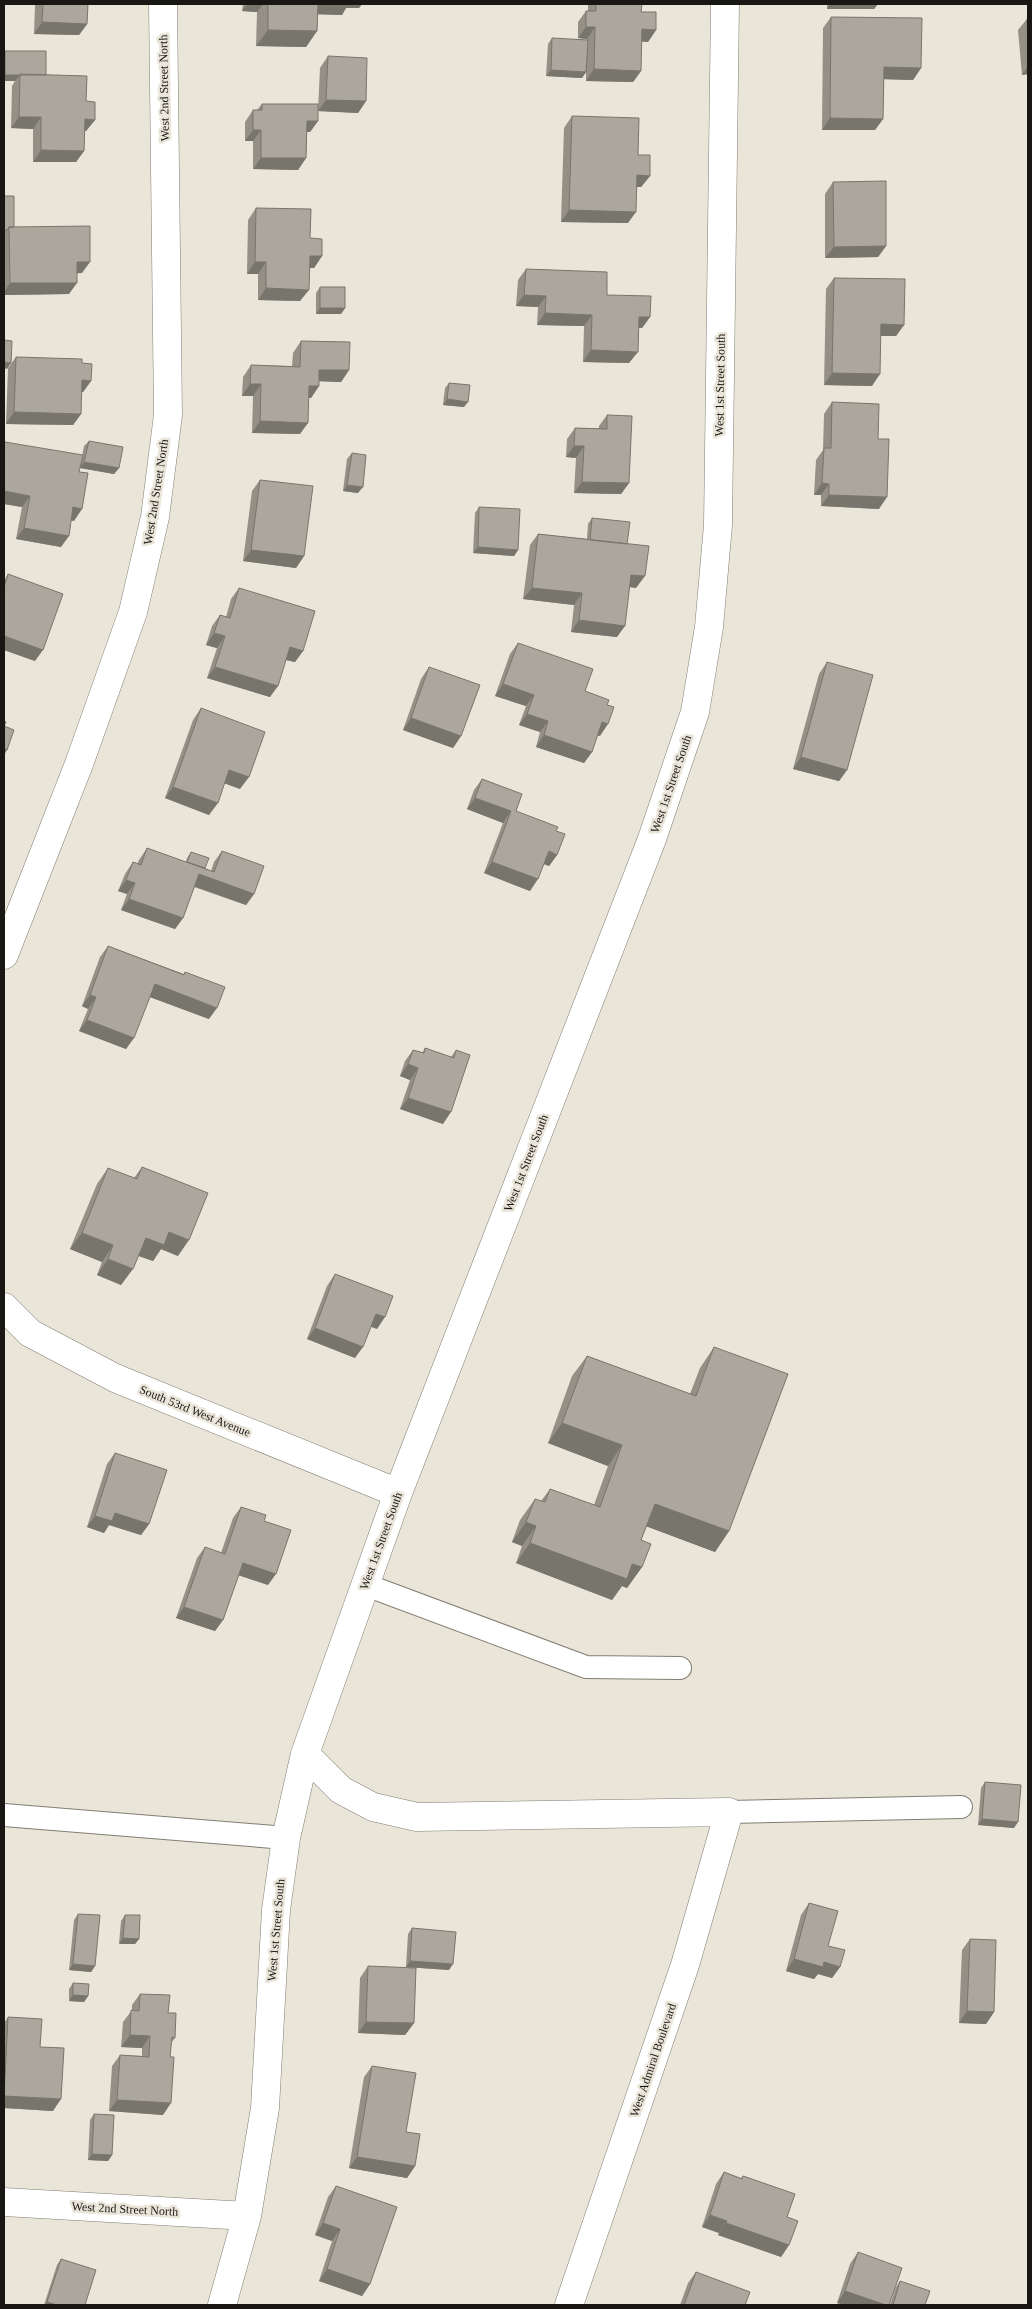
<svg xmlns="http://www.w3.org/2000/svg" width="1032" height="2309" viewBox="0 0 1032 2309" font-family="'Times New Roman',serif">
<rect width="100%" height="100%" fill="#eae5d9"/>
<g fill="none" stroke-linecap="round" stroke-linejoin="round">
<defs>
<path id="lane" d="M366,1585L586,1667L680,1668
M729,1812L961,1807
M4,1815L286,1838"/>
<path id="street" d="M4,955L79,764L133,612L155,517L168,415L163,4
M4,1307L30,1333L115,1378L398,1493
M305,1754L341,1790L373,1807L417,1817L729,1812L685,1965L569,2305
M4,2202L247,2216
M222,2305L247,2216L265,2108L276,1910L286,1838L305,1754L398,1493L652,839L695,712L709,627L718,525L725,4"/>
</defs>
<!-- lane casing -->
<use href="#lane" stroke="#837e73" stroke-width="24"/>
<!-- street casing -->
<use href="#street" stroke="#837e73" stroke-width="29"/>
<!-- lane -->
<use href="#lane" stroke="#fff" stroke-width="22"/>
<!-- street -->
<use href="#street" stroke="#fff" stroke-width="28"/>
</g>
<!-- wall -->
<path fill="#949086" d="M35,4H88L87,24L79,35L34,34Z
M243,4H362L359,8H346L342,15L318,14L317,31L306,47L256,46L257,12L242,11Z
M588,4H642L641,12L656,30L648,42L641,41V71L633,82L586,81V72L582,78L546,76L548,44L552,38L587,40V39L578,38V22L586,11H588Z
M827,4H878L874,9H827Z
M831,17L921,68L913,80L884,79L883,119L875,130H822L823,28Z
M1027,19H1028V74L1022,75L1018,30Z
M5,51L45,75L86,101L95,120L86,131H85L84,151L76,162H33V129L11,128L12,86L15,81H4V53Z
M328,56L366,101L358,113L318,111L320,68Z
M262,104L318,121L310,132H307L306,158L298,170L253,169V141H245V122L253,110H257Z
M572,116L638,155L650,176L641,187H637L628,223L561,222L564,128Z
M833,182L886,246L878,257L825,258V194Z
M4,196L14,227L82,273H77L69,294L4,295Z
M256,208L310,238L322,256L314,268H309L300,301L258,300V274H247L248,220Z
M526,269L607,295L650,317L642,328H638L629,363L583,362L584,326L537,325L538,307L516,306L518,280Z
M834,278L904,325L896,336H880L872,386L824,385L826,289Z
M320,287L345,308L341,314H316V293Z
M301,341L349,370L341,382L319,381V386L311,398L308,397L300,434L252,433L253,396H242L243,377L251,365L292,366L293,353Z
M16,357L82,363L91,381L83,392H81V414L73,425L6,424L8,368Z
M449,383L464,407L443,405L445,388Z
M832,402L878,439L879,509L821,506V495H814L816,460L823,450L824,414Z
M607,415L629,483L621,494L574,493L576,458L566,457L567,439L575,428H599V426Z
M89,441L119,468L114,474L80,468L84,446Z
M5,442L79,472L74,521L71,520L61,547L16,539L22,507L4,504V444Z
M352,453L358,493L343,491L347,459Z
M260,480L304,556L296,568L243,561L252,491Z
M479,507L518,550L514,556L473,553L475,513Z
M592,518L627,544L636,588L630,587L617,637L571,632L574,605L523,599L530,545L538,534L587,539L588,524Z
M8,574L35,661L4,650V581Z
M239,588L303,651L295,662L286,660L270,697L207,678L217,648L206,645L212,626L220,615L226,617L231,599Z
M518,643L585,691L600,736L597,735L592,752L584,763L536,747L540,732L519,725L526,706L495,696L510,654Z
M827,662L847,770L839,781L793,769L819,674Z
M429,667L461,736L453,748L403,730L421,679Z
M201,708L240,789L224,783L209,815L165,798L193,720Z
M482,779L516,811L556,831L557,855L549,866L544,864L530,891L484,873L503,823L467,809L474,790Z
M147,848L186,862L187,858L191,852L205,868L211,871L214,862L222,851L254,894L246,905L194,887L183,918L175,929L121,910L127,894L118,891L125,874L133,862L137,864L139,860Z
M108,946L184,974L185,972L209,1019L150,997L126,1049L79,1031L88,1009L82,1006L100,957Z
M425,1048L451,1057L456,1050L443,1124L400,1109L410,1080L400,1076L405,1061L413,1050L422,1053Z
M142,1167L178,1256L161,1249L153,1261L138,1256L121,1285L97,1275L102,1262L70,1249L97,1184L108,1168L134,1178Z
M335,1274L377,1329L371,1327L355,1358L307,1339L327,1286Z
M714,1347L729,1531L715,1552L646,1526L641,1540L642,1567L627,1588L622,1586L612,1600L516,1563L522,1546L512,1542L520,1520L535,1499L541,1501L550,1489L594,1505L608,1466L548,1443L572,1376L587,1356L690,1394L700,1368Z
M115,1453L149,1524L141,1535L109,1525L104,1533L87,1527L107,1464Z
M241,1507L264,1521L268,1585L238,1575L223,1620L215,1631L176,1618L197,1558L205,1547L221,1553L233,1518Z
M985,1782L1014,1828L978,1825L981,1788Z
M809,1903L828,1946L840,1967L832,1978L818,1974L814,1979L786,1971L801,1915Z
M78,1914L95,1966L91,1972L69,1970L74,1920Z
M125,1915L139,1939L135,1944H119L121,1921Z
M412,1928L449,1970L406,1967L408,1934Z
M970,1939L994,2012L986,2024L959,2023L962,1950Z
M368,1966L414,2023L405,2035L358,2033L360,1978Z
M73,1983L88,1996L84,2002L69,2001V1989Z
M140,1994L168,2013L175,2038L171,2043L163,2115L109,2111L112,2066L120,2055L142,2056V2048L121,2047L123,2022L132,2010V2005Z
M8,2017L40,2047L53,2111L4,2108V2023Z
M372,2066L406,2132L415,2166L407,2178L349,2168L364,2077Z
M94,2114L112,2155L108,2161L88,2160L90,2120Z
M724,2172L741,2178L743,2176L787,2217L789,2245L781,2257L718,2235L719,2233L702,2227L716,2184Z
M336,2186L370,2284L362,2296L319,2281L332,2241L315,2235L328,2197Z
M858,2252L889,2305H844L837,2303L850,2264Z
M61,2259L85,2305H44L57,2265Z
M696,2272L745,2305H680L688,2283Z
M900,2281L925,2305H890L896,2287Z"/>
<!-- shaded-wall -->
<path fill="#78756d" d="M247,4H263L257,12L242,11Z
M313,4H362L359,8H346L342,15L306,14Z
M830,4H878L874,9H827Z
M42,22L87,24L79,35L34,34Z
M586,27H595L587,39L578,38Z
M642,29L656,30L648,42L634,41Z
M268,30L317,31L306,47L256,46Z
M1028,66V74L1022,75Z
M884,67L921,68L913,80L876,79Z
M594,69L641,71L633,82L586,81Z
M551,70L586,72L582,78L546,76Z
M5,75H20L15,81H4V76Z
M326,100L366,101L358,113L318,111Z
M19,117H41L33,129L11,128Z
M830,118L883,119L875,130H822Z
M85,119L95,120L86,131H77Z
M307,121H318L310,132H299Z
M253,130H261L253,141H245Z
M41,150L84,151L76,162H33Z
M261,158H306L298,170L253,169Z
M637,175L650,176L641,187H629Z
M569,210L636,212L628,223L561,222Z
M886,246L878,257L825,258L834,247Z
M310,256H322L314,268L302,267Z
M77,262H90L82,273L69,274Z
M255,262H266L258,274H247Z
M10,283H77L69,294L4,295V292Z
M266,288L309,290L300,301L258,300Z
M524,295L546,296L538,307L516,306Z
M320,308H345L341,314H316Z
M545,313L592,315L584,326L537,325Z
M639,317H650L642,328H631Z
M881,324L904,325L896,336H873Z
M591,350L638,352L629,363L583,362Z
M4,362L11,363L7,369L4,368Z
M319,370H349L341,382L311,381Z
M832,373L880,374L872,386L824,385Z
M82,380L91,381L83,392H74Z
M250,384H261L253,396H242Z
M309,386H319L311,398L301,397Z
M447,399L468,402L464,407L443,405Z
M14,412L81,414L73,425L6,424Z
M260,421L308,423L300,434L252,433Z
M574,446H584L576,458L566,457Z
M84,462L119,468L114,474L80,468Z
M582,482L629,483L621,494L574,493Z
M822,483L829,484L821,495H814Z
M347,485L363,487L358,493L343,491Z
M4,491L30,496L22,507L4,504Z
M829,495L887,497L879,509L821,506Z
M73,507L82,509L74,521L65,519Z
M24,528L69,536L61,547L16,539Z
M478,547L518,550L514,556L473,553Z
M251,550L304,556L296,568L243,561Z
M631,575L645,576L636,588L623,586Z
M532,588L582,593L574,605L523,599Z
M579,620L625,626L617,637L571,632Z
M214,633L225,636L217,648L206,645Z
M4,636L43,650L35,661L4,650Z
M290,647L303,651L295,662L282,659Z
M215,667L278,686L270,697L207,678Z
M503,684L534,695L526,706L495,696Z
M527,714L548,721L540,732L519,725Z
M411,718L461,736L453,748L403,730Z
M602,722L608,724L600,736L594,734Z
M544,735L592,752L584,763L536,747Z
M4,748L7,750L4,755Z
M801,757L847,770L839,781L793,769Z
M229,770L249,777L240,789L221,782Z
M173,787L218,803L209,815L165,798Z
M475,798L511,811L503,823L467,809Z
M549,851L557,855L549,866L541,863Z
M492,862L538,879L530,891L484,873Z
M183,870L201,875L254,894L246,905L191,885Z
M126,880L135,883L127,894L118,891Z
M129,899L183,918L175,929L121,910Z
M155,984L217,1008L209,1019L147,996Z
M90,995L96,997L88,1009L82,1006Z
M87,1020L134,1038L126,1049L79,1031Z
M408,1064L418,1068L410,1080L400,1076Z
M408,1098L451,1112L443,1124L400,1109Z
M169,1232L189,1240L178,1256L161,1249L153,1261L134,1254L146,1238Z
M82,1233L113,1245L102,1262L70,1249Z
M108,1259L133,1269L121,1285L97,1275Z
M376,1314L385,1317L377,1329L368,1325Z
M315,1328L363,1347L355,1358L307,1339Z
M562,1423L622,1445L608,1466L548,1443Z
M655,1504L729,1531L715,1552L640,1524Z
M115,1513L149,1524L141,1535L109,1525L104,1533L87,1527L95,1516Z
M526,1522L536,1526L522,1546L512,1542Z
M530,1543L632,1564L642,1567L627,1588L622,1586L612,1600L516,1563Z
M243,1563L276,1574L268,1585L235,1574Z
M184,1607L223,1620L215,1631L176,1618Z
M982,1819L1018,1822L1014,1828L978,1825Z
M123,1938L139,1939L135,1944H119Z
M794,1959L824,1962L840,1967L832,1978L818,1974L814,1979L786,1971Z
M410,1961L453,1964L449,1970L406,1967Z
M73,1964L95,1966L91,1972L69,1970Z
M73,1995L88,1996L84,2002L69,2001Z
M967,2011L994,2012L986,2024L959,2023Z
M366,2022L414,2023L405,2035L358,2033Z
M130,2035L150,2036L142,2048L121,2047Z
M4,2096L61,2099L53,2111L4,2108Z
M117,2100L171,2103L163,2115L109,2111Z
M92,2154L112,2155L108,2161L88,2160Z
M357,2157L415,2166L407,2178L349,2168Z
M710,2215L727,2221L719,2233L702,2227Z
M323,2223L340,2229L332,2241L315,2235Z
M726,2223L789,2245L781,2257L718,2235Z
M327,2269L370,2284L362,2296L319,2281Z
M845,2291L886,2305H844L837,2303Z
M47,2302L57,2305H45Z"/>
<!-- building -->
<path fill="#aca79c" stroke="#78756d" d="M43,4H88L87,24L42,22Z
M268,4H318L317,31L268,30Z
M596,4H642L641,12H656V30L642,29L641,71L594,69L595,27H586V11H596Z
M831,17L922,18L921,68L884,67L883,119L830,118Z
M1027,19H1028V42Z
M552,38L588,40L586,72L551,70Z
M5,51H46V75H5Z
M328,56L367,58L366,101L326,100Z
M20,74L87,76L86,101L95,102V120L85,119L84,151L41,150V117H19Z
M262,104H318V121H307L306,158H261V130H253V110H262Z
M572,116L639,118L638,155H650V176L637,175L636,212L569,210Z
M886,181V246L834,247L833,182Z
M4,196H14V227H9L7,230H4Z
M256,208L311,209L310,238L322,239V256H310L309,290L266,288V262H255Z
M90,226V262H77V283H10L9,227Z
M526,269L607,272V295L651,296L650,317H639L638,352L591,350L592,315L545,313L546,296L524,295Z
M834,278L905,279L904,325L881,324L880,374L832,373Z
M320,287H345V308H320Z
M4,340L12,341L11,363L4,362Z
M301,341L350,342L349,370H319V386H309L308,423L260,421L261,384H250L251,365L300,367Z
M16,357L82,359V363L92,364L91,381L82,380L81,414L14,412Z
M449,383L470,385L468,402L447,399Z
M832,402L879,404L878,439H889L887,497L829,495V484L822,483L824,448H831Z
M607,415L632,416L629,483L582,482L584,446H574L575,428L607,429Z
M89,441L123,447L119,468L84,462Z
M5,442L83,455L79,472L88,473L82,509L73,507L69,536L24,528L30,496L4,491V448Z
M352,453L366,455L363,487L347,485Z
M260,480L313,486L304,556L251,550Z
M479,507L520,509L518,550L478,547Z
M592,518L630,522L627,544L590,540Z
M538,534L649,546L645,576L631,575L625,626L579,620L582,593L532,588Z
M8,574L63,594L43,650L4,636V587Z
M239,588L315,611L303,651L290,647L278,686L215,667L225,636L214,633L220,615L230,618Z
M518,643L593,669L585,691L609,700L607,705L614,707L608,724L602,722L592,752L544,735L548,721L527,714L534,695L503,684Z
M827,662L873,675L847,770L801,757Z
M429,667L480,685L461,736L411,718Z
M201,708L265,732L249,777L229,770L218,803L173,787Z
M4,721L6,722L4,726L14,730L7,750L4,748Z
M482,779L522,794L516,811L558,827L556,831L565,834L557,855L549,851L538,879L492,862L511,811L475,798Z
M147,848L214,872L222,851L264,866L254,894L199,874L183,918L129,899L135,883L126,880L133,862L141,865Z
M191,852L209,858L205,868L187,862Z
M108,946L184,975L185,972L225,987L217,1008L155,984L134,1038L87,1020L96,997L90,995Z
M425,1048L454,1058L456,1050L470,1055L451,1112L408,1098L418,1068L408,1064L413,1050L424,1053Z
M142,1167L208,1193L189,1240L169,1232L164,1245L146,1238L133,1269L108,1259L113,1245L82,1233L108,1168L137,1179Z
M335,1274L393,1296L385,1317L376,1314L363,1347L315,1328Z
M714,1347L788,1374L729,1531L655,1504L641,1540L651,1544L642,1567L632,1564L627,1579L530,1543L536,1526L526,1522L535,1499L545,1502L550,1489L600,1507L622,1445L562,1423L587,1356L696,1396Z
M115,1453L167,1470L149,1524L115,1513L112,1521L95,1516Z
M241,1507L266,1515L264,1521L291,1530L276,1574L243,1563L223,1620L184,1607L205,1547L225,1554Z
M985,1782L1021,1785L1018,1822L982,1819Z
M809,1903L838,1911L828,1946L845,1950L840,1967L824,1962L823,1967L794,1959Z
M78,1914L100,1915L95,1966L73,1964Z
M125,1915H140L139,1939L123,1938Z
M412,1928L456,1932L453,1964L410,1961Z
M970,1939L996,1940L994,2012L967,2011Z
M368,1966L416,1968L414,2023L366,2022Z
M73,1983L89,1984L88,1996L73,1995Z
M140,1994L170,1995L168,2013H176L175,2038L172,2037L170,2057H174L171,2103L117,2100L120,2055L149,2057L150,2036L130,2035L131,2010L139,2011Z
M8,2017L42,2019L40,2047L64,2048L61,2099L4,2096Z
M372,2066L416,2073L406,2132L420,2134L415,2166L357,2157Z
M94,2114L114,2115L112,2155L92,2154Z
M724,2172L742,2179L743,2176L795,2194L787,2217L798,2221L789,2245L726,2223L727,2221L710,2215Z
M336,2186L397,2207L370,2284L327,2269L340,2229L323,2223Z
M858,2252L902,2268L889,2305H886L845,2291Z
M61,2259L96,2270L85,2305H57L47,2302Z
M696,2272L750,2292L745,2305H684Z
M900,2281L930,2291L925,2305H893Z"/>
<g text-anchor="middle" stroke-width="5" stroke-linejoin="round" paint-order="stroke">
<!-- street labels -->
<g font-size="12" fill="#191713" stroke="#eae5d9">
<text transform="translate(164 88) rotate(-91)" y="4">West 2nd Street North</text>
<text transform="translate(720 385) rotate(-89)" y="4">West 1st Street South</text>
<text transform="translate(156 492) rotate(-81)" y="4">West 2nd Street North</text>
<text transform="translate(671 784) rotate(-71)" y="4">West 1st Street South</text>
<text transform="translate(526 1163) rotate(-69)" y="4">West 1st Street South</text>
<text transform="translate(195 1411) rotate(22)" y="4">South 53rd West Avenue</text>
<text transform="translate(381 1541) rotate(-70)" y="4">West 1st Street South</text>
<text transform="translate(276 1930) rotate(-85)" y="4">West 1st Street South</text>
<text transform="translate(653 2060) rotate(-71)" y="4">West Admiral Boulevard</text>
<text transform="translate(125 2209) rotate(3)" y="4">West 2nd Street North</text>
</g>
</g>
<!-- border -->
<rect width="1032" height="2309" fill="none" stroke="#191713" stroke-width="10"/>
</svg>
